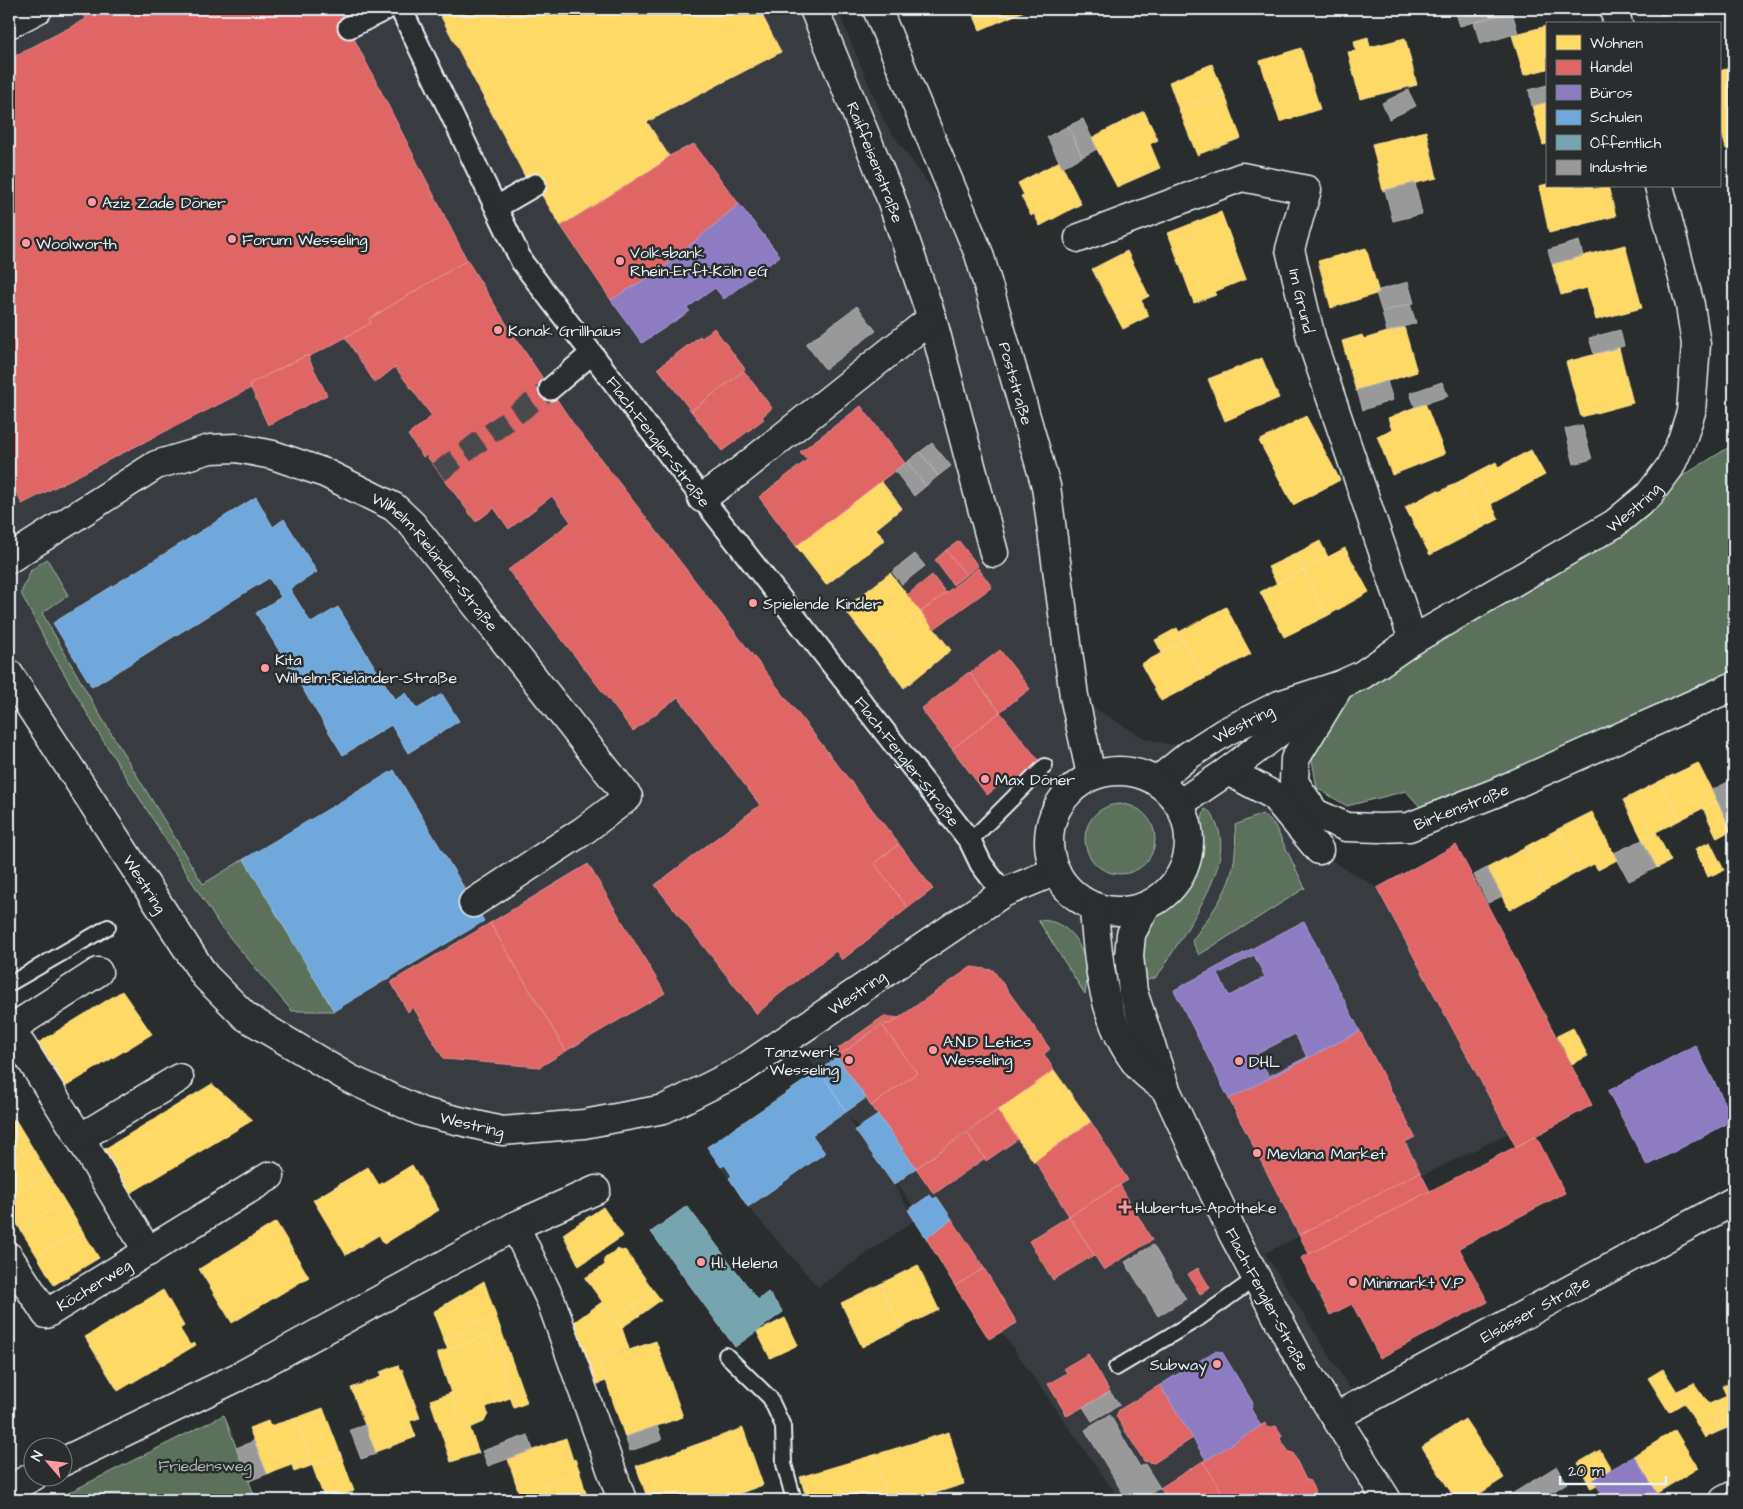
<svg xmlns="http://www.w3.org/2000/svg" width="1743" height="1509" viewBox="0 0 1743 1509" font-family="'Architects Daughter',sans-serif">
<rect width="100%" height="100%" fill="#2a2d2e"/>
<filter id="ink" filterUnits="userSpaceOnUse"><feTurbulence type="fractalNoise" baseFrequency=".02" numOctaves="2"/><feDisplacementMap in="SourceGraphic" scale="10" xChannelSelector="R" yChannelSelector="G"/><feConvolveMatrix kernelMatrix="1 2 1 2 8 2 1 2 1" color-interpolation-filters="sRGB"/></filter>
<g filter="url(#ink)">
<!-- built -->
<path fill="#393a40" d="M59,9H837L886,125L979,254L1043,485L1074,696L1144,738L1210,754L1281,816L1296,839L1377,888L1509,1133L1265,1253L1359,1403L1337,1416L1387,1500H1120L849,1115L855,1130L894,1185L915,1220L818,1287L748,1207L707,1147L818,1071L792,1034L740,1071L584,1124L422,1112L246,1017L9,674V33Z"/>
<!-- green -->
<path fill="#5c715b" stroke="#a2b1aa" d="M1734,444V686L1430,818L1406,791L1347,806L1317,788L1312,760L1362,675Z
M47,559L68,595L42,613L97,710L203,884L244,859L334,1011H292L220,926L101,737L46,642L21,593L31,570Z
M1085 839a35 35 0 1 1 70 0a35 35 0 1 1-70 0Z
M1205,809C1212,812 1213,816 1216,823C1237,865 1183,931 1164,967L1155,978L1143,981C1143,970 1140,956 1142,946C1148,915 1179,897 1192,869C1200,850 1198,828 1205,809Z
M1262,814L1274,824L1305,888L1199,955L1192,941C1222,898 1239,880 1235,825Z
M1038,920C1077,919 1092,962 1085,994Z
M224,1415L256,1500H54Z"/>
<!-- homes -->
<path fill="#ffd966" stroke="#f8e092" d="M437,9H759L781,52L647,122L669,156L662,163L561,226L533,181L529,184Z
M971,9H1029L980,30Z
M1660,9H1685L1661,15Z
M1547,26V69L1524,75L1512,35Z
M1368,37L1370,47L1405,38L1417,85L1360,99L1348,52L1356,51L1354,41Z
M1301,48L1320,109L1280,122L1260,61Z
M1212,64L1224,93L1179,110L1169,82Z
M1734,67V147L1726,149L1719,122V71Z
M1224,93L1241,138L1197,155L1179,110Z
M1547,102V144L1543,145L1532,106Z
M1144,111L1158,140L1150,144L1160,168L1117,187L1091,138Z
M1426,131L1437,178L1383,191L1372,144Z
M1060,161L1081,204L1040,226L1034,214L1031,216L1021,196L1024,195L1018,183Z
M1547,184V186H1592L1593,189L1608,186L1616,216L1549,233L1539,186Z
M1221,212L1246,279L1214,292L1216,295L1194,303L1168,233Z
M1625,245L1642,308L1596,320L1587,288L1561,295L1552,264Z
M1366,248L1379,293L1331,308L1318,261Z
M1127,251L1149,296L1115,314L1092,269Z
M1141,300L1149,316L1123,329L1115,314Z
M1404,327L1417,372L1356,391L1342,341L1362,335L1364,339Z
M1619,348L1633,403L1581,417L1566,362Z
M1262,358L1279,398L1225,421L1208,379Z
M1425,403L1445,454L1392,475L1377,436L1392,430L1388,418Z
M1306,416L1340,480L1293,505L1259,441Z
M1531,450L1545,475L1491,504L1475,473L1496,462L1498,467Z
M1475,473L1499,519L1482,528L1458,482Z
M881,481L902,508L876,529L885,540L826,585L796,546Z
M1458,482L1482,528L1430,555L1405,507L1438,490L1439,492Z
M1320,541L1328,557L1303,570L1295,554Z
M1345,548L1369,592L1327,616L1303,570Z
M1295,554L1303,570L1277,584L1268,567Z
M1303,570L1327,616L1284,637L1260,592Z
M890,573L921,612L874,648L844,609Z
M1226,607L1251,654L1204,679L1179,632Z
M921,612L951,650L904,688L874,648Z
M1177,628L1184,641L1162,653L1155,640Z
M1184,641L1204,679L1161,701L1141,664Z
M1698,763L1717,801L1680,820L1660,781Z
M1660,781L1680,820L1642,839L1623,800Z
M1717,801L1732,830L1717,838L1703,808Z
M1592,812L1617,860L1598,870L1594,864L1580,871L1558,829Z
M1558,829L1580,871L1546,890L1525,847Z
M1656,832L1671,861L1657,868L1642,839Z
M1710,842L1724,870L1708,877L1695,849Z
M1525,848L1546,890L1509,910L1487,868Z
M122,991L152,1034L65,1087L38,1043Z
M1573,1028L1588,1056L1572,1064L1557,1036Z
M1054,1070L1091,1122L1034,1162L997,1110Z
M212,1084L253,1120L129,1194L103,1150Z
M15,1119L32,1147L9,1160V1123Z
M32,1147L48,1174L9,1198V1160Z
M412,1165L439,1210L384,1244L379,1235L346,1255L313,1200L368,1167L379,1185Z
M48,1174L65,1202L20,1229L9,1210V1198Z
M65,1202L82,1230L37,1256L20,1229Z
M603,1207L623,1236L579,1266L563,1234Z
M276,1222L309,1277L232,1323L199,1269Z
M82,1230L99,1258L54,1285L37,1256Z
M617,1249L622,1251L625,1250L654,1291L615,1319L585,1278L605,1265L604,1259Z
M918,1265L939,1310L901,1328L880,1284Z
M484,1281L496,1316L470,1325L471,1330L444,1341L433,1312Z
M880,1284L901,1328L862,1347L841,1303Z
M163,1290L184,1326L180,1329L190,1345L194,1343L196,1345L118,1391L85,1337Z
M654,1291L661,1300L639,1316L633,1306Z
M602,1302L622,1328L629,1349L584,1365L570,1325Z
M633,1306L639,1316L621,1328L615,1319Z
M496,1316L527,1403L514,1408L502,1373L506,1371L500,1351L495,1353L488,1335L448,1350L444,1341L471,1330L470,1325Z
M785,1318L798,1345L770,1358L757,1332Z
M488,1335L495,1353L500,1351L506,1371L502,1373L510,1398L486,1407L488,1414L484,1422L470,1428L463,1423L459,1416L437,1353Z
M656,1341L683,1417L625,1437L599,1360Z
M599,1360L606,1381L592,1386L584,1365Z
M398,1365L400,1370L402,1369L420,1418L410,1421L416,1437L375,1452L351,1388L381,1377L380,1372Z
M1663,1369L1684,1403L1669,1412L1648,1378Z
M1734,1380V1393L1727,1397L1722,1386Z
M1694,1383L1709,1404L1718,1400L1723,1412L1714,1416L1720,1431L1705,1438L1677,1391Z
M451,1393L459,1416L463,1423L470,1428L479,1453L451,1462L430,1400Z
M1734,1393V1437L1730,1427L1720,1431L1714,1416L1723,1412L1718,1400Z
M323,1408L341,1455L294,1472L292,1465L311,1458L296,1418Z
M296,1418L311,1458L267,1474L249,1428L268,1421L270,1426Z
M1465,1419L1504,1478L1470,1500H1456L1422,1447Z
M743,1428L763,1485L727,1498L728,1500H648L636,1466Z
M1675,1430L1698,1468L1657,1493L1634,1456Z
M949,1432L964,1484L913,1500H888L874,1455Z
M566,1438L573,1460L575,1459L580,1472L519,1493L508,1459Z
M1600,1450L1611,1469L1593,1480L1597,1486L1591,1489L1578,1463Z
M341,1455L354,1491L325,1500L312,1465Z
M874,1455L888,1500H807L800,1477Z
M580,1472L588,1500H522L519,1493Z"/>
<!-- shops -->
<path fill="#e06666" stroke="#e29092" d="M93,9H339L467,260L369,319L371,323L332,345L308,357L307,355L249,384L251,388L22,504L9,478V59L86,19L84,14Z
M694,144L739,204L662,269L611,300L561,226L662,163L669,156Z
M467,260L509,328L572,422L899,844L874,863L908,908L842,960L836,951L777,996L757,1014L655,885L760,805L678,697L633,731L508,570L571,522L552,496L509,529L494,508L476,522L426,455L423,457L408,435L432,416L395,367L375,383L345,337L371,323L369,319Z
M714,328L745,369L691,411L658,368L700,336L702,338Z
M307,355L327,395L268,425L249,384Z
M744,371L772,408L762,417L764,419L722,451L691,411Z
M861,406L905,463L796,546L759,497L807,460L800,452Z
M959,541L978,566L966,575L946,550Z
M946,550L966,575L953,585L935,560Z
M978,568L992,587L934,629L921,612Z
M932,575L946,593L921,612L907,595Z
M1000,650L1030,689L1000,712L970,673Z
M969,672L1000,712L952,749L921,709Z
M1000,712L1040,762L1013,782L1010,777L987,795L952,749Z
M899,844L933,889L908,908L874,863Z
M1456,845L1592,1105L1516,1147L1377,888Z
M588,864L665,993L566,1051L490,923Z
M490,923L566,1051L540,1067L444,1059L413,1007L408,1012L391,982Z
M971,967L993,970L1050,1049L1044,1054L1054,1070L916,1168L871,1106L917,1073L882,1025L890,1024Z
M884,1016L899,1018L890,1024L883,1023L837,1057L833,1052Z
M882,1025L917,1073L871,1106L837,1057Z
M1360,1031L1415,1137L1405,1142L1420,1172L1299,1235L1229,1099Z
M997,1110L1018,1139L986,1161L967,1133Z
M1091,1122L1128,1180L1069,1216L1035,1161Z
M967,1133L985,1158L934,1194L916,1168Z
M1536,1136L1565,1193L1459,1248L1488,1302L1380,1358L1352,1304L1330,1315L1301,1258Z
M1420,1172L1430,1191L1309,1254L1299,1235Z
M1120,1185L1152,1240L1104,1270L1069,1216Z
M1069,1216L1094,1255L1053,1280L1029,1241Z
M952,1219L984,1268L955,1286L926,1238Z
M984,1268L1017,1323L989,1339L955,1286Z
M1198,1268L1210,1288L1200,1294L1188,1274Z
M1088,1354L1110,1392L1067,1416L1048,1384L1067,1373L1064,1368Z
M1160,1385L1193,1438L1154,1463L1144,1461L1116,1416L1119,1410Z
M1265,1423L1268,1428L1276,1426L1282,1435L1280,1439L1289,1452L1293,1453L1306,1480H1309L1314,1489L1316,1499L1227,1500L1203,1461Z
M1203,1461L1227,1500H1168L1160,1488Z"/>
<!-- offices -->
<path fill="#8e7cc3" stroke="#a99fd3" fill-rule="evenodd" d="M739,204L780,256L724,299L715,288L687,308L690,311L642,343L611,300L662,269Z
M1304,921L1360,1031L1229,1099L1174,990ZM1254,955L1265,977L1229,996L1218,974ZM1295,1034L1307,1057L1269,1076L1257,1054Z
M1695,1045L1734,1120L1647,1166L1608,1091Z
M1215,1351L1222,1352L1253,1403L1251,1409L1261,1426L1206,1460L1160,1385Z
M1634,1456L1657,1493L1645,1500H1606L1593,1480Z"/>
<!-- schools -->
<path fill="#6fa8dc" stroke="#93bee4" d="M256,497L273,527L284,519L317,572L290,589L311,623L338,607L395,700L406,693L417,709L442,694L459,721L408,753L391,725L343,755L256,613L281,597L269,578L92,687L53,623Z
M394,770L484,921L334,1011L244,859Z
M837,1057L866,1098L846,1112L820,1070Z
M820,1070L846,1112L812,1135L825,1153L748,1207L729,1178L732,1176L725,1165L721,1167L707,1147Z
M878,1115L916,1168L894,1185L855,1130Z
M930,1195L933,1199L937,1197L952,1219L926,1238L908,1210Z"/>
<!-- public -->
<path fill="#76a5af" stroke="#98bcc5" d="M687,1206L758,1300L768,1292L783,1312L735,1347L651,1232Z"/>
<!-- industry -->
<path fill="#999" stroke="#b1b3b6" d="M1461,9H1505L1506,13L1460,26L1455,10Z
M1512,12L1518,33L1480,44L1474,22Z
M1547,85V102L1532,106L1529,90Z
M1408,90L1416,106L1389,119L1382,103Z
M1083,119L1097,149L1082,157L1068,126Z
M1068,126L1082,157L1062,167L1047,137Z
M1415,183L1422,214L1393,221L1385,190Z
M1579,241L1583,256L1552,264L1548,250Z
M1408,282L1414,303L1382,312L1376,293H1379V290Z
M1410,304L1416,323L1387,332L1382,312Z
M857,306L876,331L825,369L806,344Z
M1620,330L1624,346L1594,354L1589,338Z
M1387,381L1393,400L1363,410L1357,390Z
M1442,382L1448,396L1415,407L1410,393Z
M1582,425L1592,459L1574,464L1565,429Z
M932,443L951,466L938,476L920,452Z
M920,452L938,476L926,486L907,462Z
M907,462L926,486L914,496L895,471Z
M915,554L925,566L902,584L892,572Z
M1734,745V763L1727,748Z
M1734,779V828L1731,829L1712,790Z
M1642,840L1656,868L1629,881L1614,853Z
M1487,868L1502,896L1488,903L1474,875Z
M1153,1245L1186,1299L1158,1316L1125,1262Z
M1110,1392L1120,1405L1092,1421L1083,1407Z
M1110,1415L1140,1467L1145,1464L1160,1488L1139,1500H1127L1085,1430Z
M365,1425L376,1454L361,1459L350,1430Z
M657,1426L662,1440L630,1451L625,1437Z
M528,1435L533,1450L488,1466L482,1451Z
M254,1441L267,1474L249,1481L236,1448Z
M1557,1466L1567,1483L1540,1500H1502Z"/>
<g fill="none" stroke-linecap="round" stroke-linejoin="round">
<!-- pedestrian-tunnel -->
<path stroke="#464a4c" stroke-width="21" stroke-dasharray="21 11" stroke-linecap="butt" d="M439,472L550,389"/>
<defs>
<path id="service" d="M970,841L1045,766
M9,984L108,927
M726,1355L770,1398L783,1426L784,1464L794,1500
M1116,1368L1201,1317L1256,1278"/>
<g id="pedestrian">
<path id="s1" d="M401,9L522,262L702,498L970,841L981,864L1003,893"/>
<path d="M349,27L386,9"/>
<path d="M497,207L535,185"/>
<path d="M550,389L591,354"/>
</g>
<g id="minor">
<path id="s2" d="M814,9L890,196L932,318L994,553"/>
<path d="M1614,9L1618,24"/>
<path d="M9,24L38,9"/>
<path id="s3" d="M1079,238L1242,177L1307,190L1290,249L1312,342L1413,640"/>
<path d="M702,498L740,471L932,318"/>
<path id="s4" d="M9,559L156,465L210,449L237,448L273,455L325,473L394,507L412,524L628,797L583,831L473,903"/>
<path id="s5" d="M9,674L205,976L246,1017L350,1079L422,1112L502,1131L584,1124L664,1109L740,1071L1003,893L1056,871"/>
<path id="s6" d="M1340,685L1295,759L1294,782L1315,813L1346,827L1380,828L1409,827L1495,793L1734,686"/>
<path d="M1228,771L1273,795L1319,850"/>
<path id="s7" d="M1157,781L1189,755L1225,732L1279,705L1340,685L1362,675L1413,640L1614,524L1649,495L1670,467L1682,440L1691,412L1696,344L1690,305L1659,186"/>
<path d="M1179,804L1228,771L1325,697"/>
<path d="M9,1029L22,1046L80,1138L148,1252"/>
<path d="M9,1030L98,972"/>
<path d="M80,1138L179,1078"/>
<path d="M515,1226L596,1190"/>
<path id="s8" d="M9,1257L46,1314L270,1176"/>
<path id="s9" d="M1337,1416L1734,1201"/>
<path d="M62,1462L238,1377L515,1226L551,1301L622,1500"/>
<path d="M9,1489L34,1476"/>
<path d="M1724,1500L1734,1495"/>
</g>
<g id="tertiary">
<path id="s10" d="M877,9L979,254L1046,486L1074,696L1091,775"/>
<circle cx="1119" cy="841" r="70"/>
<path id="s11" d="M1146,906L1131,934L1129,956L1133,992L1166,1090L1233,1234L1301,1362L1387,1500"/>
<path d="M1094,909C1098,964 1103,1023 1139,1067C1146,1075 1155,1081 1163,1087"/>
</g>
</defs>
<!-- service casing -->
<use href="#service" stroke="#e8f1f8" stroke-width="18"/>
<!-- pedestrian casing -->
<use href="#pedestrian" stroke="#e8f1f8" stroke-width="25"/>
<!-- minor casing -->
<use href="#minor" stroke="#e8f1f8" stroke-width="31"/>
<!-- tertiary casing -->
<use href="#tertiary" stroke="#e8f1f8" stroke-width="31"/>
<!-- service -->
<use href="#service" stroke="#2a2d2e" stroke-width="14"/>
<!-- pedestrian -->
<use href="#pedestrian" stroke="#2a2d2e" stroke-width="21"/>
<!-- minor -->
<use href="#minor" stroke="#2a2d2e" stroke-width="28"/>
<!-- tertiary -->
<use href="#tertiary" stroke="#2a2d2e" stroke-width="28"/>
</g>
</g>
<!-- markers -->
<g fill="#ff9aa2" stroke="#2a2d2e" stroke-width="2">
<circle cx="92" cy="202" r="5"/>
<circle cx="232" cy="239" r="5"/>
<circle cx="26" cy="243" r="5"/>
<circle cx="620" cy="261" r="5"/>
<circle cx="498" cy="330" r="5"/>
<circle cx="753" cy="603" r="5"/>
<circle cx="265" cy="668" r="5"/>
<circle cx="985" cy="779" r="5"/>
<circle cx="933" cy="1050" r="5"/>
<circle cx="849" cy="1060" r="5"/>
<circle cx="1239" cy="1061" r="5"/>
<circle cx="1257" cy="1153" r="5"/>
<path d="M1122.5 1199.5h5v5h5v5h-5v5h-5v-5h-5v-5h5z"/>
<circle cx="701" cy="1262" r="5"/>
<circle cx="1353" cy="1282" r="5"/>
<circle cx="1217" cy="1364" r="5"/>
</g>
<g text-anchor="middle" stroke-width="5" stroke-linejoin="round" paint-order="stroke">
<!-- street labels -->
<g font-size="16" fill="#e8f1f8" stroke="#2a2d2e">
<text dy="6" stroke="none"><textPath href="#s2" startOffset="165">Raiffeisenstraße</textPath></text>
<text dy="6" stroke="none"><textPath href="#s3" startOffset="355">Im Grund</textPath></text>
<text dy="6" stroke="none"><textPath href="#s10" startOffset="400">Poststraße</textPath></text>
<text dy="6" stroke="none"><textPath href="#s1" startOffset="506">Flach-Fengler-Straße</textPath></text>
<text dy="6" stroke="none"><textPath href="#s7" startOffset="552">Westring</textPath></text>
<text dy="6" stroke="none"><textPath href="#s4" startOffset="494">Wilhelm-Rieländer-Straße</textPath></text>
<text dy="6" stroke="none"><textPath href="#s7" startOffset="104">Westring</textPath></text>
<text dy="6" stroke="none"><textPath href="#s1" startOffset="911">Flach-Fengler-Straße</textPath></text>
<text dy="6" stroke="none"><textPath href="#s6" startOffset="300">Birkenstraße</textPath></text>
<text dy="6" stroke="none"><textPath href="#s5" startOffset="250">Westring</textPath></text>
<text dy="6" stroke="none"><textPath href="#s5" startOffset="1090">Westring</textPath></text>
<text dy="6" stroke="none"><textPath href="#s5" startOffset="670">Westring</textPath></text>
<text dy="6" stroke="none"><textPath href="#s8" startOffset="124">Köcherweg</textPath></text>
<text dy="6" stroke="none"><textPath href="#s11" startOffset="426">Flach-Fengler-Straße</textPath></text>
<text dy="6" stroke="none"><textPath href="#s9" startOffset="225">Elsässer Straße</textPath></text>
</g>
<!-- poi labels -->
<g font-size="16" fill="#e8f1f8" stroke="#2a2d2e" text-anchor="start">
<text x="102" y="208">Aziz Zade Döner</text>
<text x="242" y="245">Forum Wesseling</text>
<text x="36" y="249">Woolworth</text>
<text x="630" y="258">Volksbank<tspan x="630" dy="18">Rhein-Erft-Köln eG</tspan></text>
<text x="508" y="336">Konak Grillhaius</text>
<text x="763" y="609">Spielende Kinder</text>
<text x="275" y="665">Kita<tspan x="275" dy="18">Wilhelm-Rieländer-Straße</tspan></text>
<text x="995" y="785">Max Döner</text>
<text x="943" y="1047">A.N.D Letics<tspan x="943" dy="18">Wesseling</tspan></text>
<text x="839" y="1057" text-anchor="end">Tanzwerk<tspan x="839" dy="18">Wesseling</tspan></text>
<text x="1249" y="1067">DHL</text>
<text x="1267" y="1159">Mevlana Market</text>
<text x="1135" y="1213">Hubertus-Apotheke</text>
<text x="711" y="1268">Hl. Helena</text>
<text x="1363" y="1288">Minimarkt V.P</text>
<text x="1207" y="1370" text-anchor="end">Subway</text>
</g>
<!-- park labels -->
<g font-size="16" fill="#a9b7b1" stroke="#2a2d2e">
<text x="205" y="1471">Friedensweg</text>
</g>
</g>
<!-- margin -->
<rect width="1743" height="1509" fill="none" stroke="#2a2d2e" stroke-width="30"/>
<rect x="15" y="15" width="1713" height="1479" fill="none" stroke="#e8f1f8" stroke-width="2" filter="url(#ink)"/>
<!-- legend -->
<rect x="1546" y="22" width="175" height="165" fill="#2a2d2e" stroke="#767b7f"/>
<rect x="1556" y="35" width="25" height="15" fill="#ffd966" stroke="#767b7f"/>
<text x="1590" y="48" font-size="15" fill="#e8f1f8">Wohnen</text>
<rect x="1556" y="60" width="25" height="15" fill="#e06666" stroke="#767b7f"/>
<text x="1590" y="72" font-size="15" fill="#e8f1f8">Handel</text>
<rect x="1556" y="85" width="25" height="15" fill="#8e7cc3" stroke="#767b7f"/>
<text x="1590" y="98" font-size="15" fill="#e8f1f8">Büros</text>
<rect x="1556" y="110" width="25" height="15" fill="#6fa8dc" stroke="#767b7f"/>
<text x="1590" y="122" font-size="15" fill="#e8f1f8">Schulen</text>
<rect x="1556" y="135" width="25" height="15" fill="#76a5af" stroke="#767b7f"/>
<text x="1590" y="148" font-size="15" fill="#e8f1f8">Öffentlich</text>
<rect x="1556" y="160" width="25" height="15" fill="#999999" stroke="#767b7f"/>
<text x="1590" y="172" font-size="15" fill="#e8f1f8">Industrie</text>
<!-- north arrow -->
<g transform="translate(48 1462) rotate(298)"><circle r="24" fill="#2a2d2e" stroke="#767b7f"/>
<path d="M0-4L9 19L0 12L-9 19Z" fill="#ff9aa2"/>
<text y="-8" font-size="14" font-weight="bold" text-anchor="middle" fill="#e8f1f8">N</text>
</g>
<!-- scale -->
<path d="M1560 1476v8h106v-8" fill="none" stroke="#e8f1f8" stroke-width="2.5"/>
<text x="1568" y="1476" font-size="15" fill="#e8f1f8" stroke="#2a2d2e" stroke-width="4" paint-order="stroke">20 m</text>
</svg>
